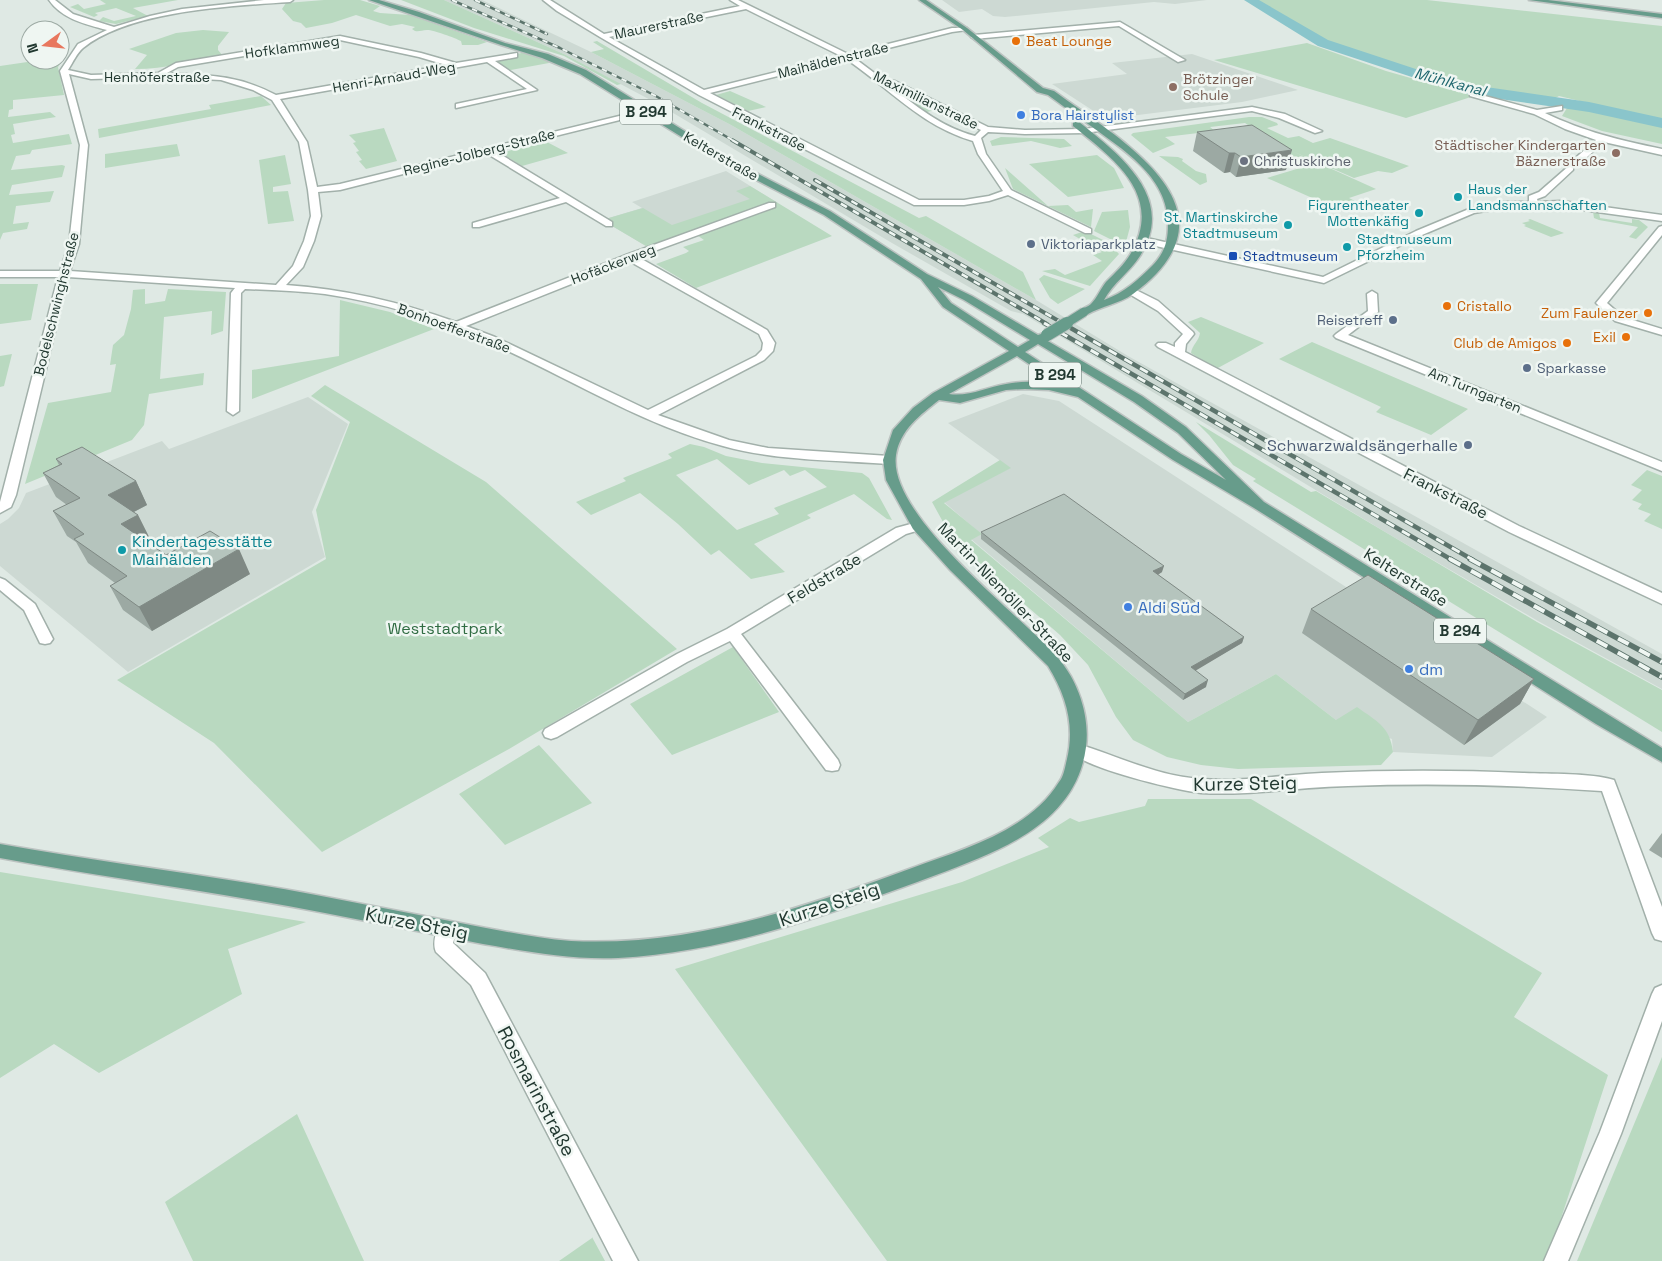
<svg xmlns="http://www.w3.org/2000/svg" width="1662" height="1261" viewBox="0 0 1662 1261" font-family="'Space Grotesk',sans-serif">
<rect width="100%" height="100%" fill="#dfe9e4"/>
<!-- built -->
<path fill="#cdd9d3" d="M444,0H482L591,52L731,125L1036,300L1128,356L1662,654V689L1538,621L1392,536L1023,314L1011,311L892,243L658,104L566,55Z
M942,0H1207L1175,4L1154,2L1005,17L993,16L982,9L959,12Z
M1192,54L1298,90L1242,102L1106,119L1052,84L1127,74L1112,63Z
M726,171L778,203L651,249L602,220L642,208L632,202Z
M1023,394L1059,401L1547,717L1492,757L1393,752L1392,739L1336,720L1276,674L1188,722L971,539L981,534L944,502L1010,468L948,423Z
M308,397L348,424L312,512L325,557L128,672L0,566V524L8,519L19,508L26,493L162,441L169,449Z"/>
<!-- green -->
<path fill="#b9d9c0" fill-rule="evenodd" d="M100,0H178L133,8L148,16L116,24L99,21L103,17L114,21L136,16L116,8L95,13L98,15L94,17L70,7L78,4L84,9L106,4Z
M324,0H360L380,6L373,11L380,13L410,15L487,42L478,45H462L461,41C455,38 434,30 427,30C422,30 419,32 415,31L412,29L415,27L402,24L390,26L356,15L332,23L306,28L301,23L293,21L282,9L286,3Z
M401,0H444L566,55L621,84L617,85L564,56L474,28Z
M1253,0H1427L1662,26V121L1559,96L1552,100L1471,89L1326,42Z
M203,30L229,32L218,46V50L223,56C194,61 165,69 135,69L147,55L129,49L176,33Z
M597,41L702,103L919,218L926,216L1023,272L1036,300L731,125L591,52L604,49L593,42Z
M1307,43L1386,71L1474,96L1406,118L1214,60Z
M526,52L547,59L549,63L505,71L489,60Z
M60,57H65L58,67L64,95L13,100V109L9,110L8,117L50,112L56,117L13,124L15,134L11,135L13,143L69,134L72,144L32,150L30,154L16,156L11,170L62,165L65,166L62,177L12,185L9,195L54,191L50,202L16,206L13,224L29,222L27,229L3,233L0,240V66L41,60H60Z
M889,85L941,108L924,113Z
M730,91L766,107L748,111L716,95Z
M261,96L271,105L99,138L98,129L211,109L209,105Z
M1567,108L1604,111L1662,125V144L1602,131L1562,116Z
M1249,117H1262L1277,123L1278,125L1267,128L1288,138L1299,136L1313,143L1330,138L1409,166L1392,173L1378,171L1354,178L1292,151L1376,189L1349,198L1355,201L1337,209L1267,178L1300,168L1271,147L1260,133L1245,123L1210,127L1215,131L1165,137L1175,144L1153,153L1131,135L1133,133Z
M384,128L397,161L366,169L359,161L362,160L356,152L359,151L353,143L356,142L349,135Z
M1001,137L1064,139L1072,146L1060,148L1031,141L992,146L990,141Z
M545,141L568,153L522,166L501,153Z
M177,144L180,156L105,168V154Z
M285,155L291,184L273,187V192L288,191L294,221L268,224L259,160Z
M1097,155L1114,168L1124,188L1068,197L1029,164Z
M1159,156L1178,157L1183,159L1182,161L1196,171L1206,174L1207,182L1200,185Z
M1005,168L1048,206L1068,205L1076,212L1093,209L1091,227L1013,189Z
M750,186L832,236L696,288L656,264L686,253L689,251L683,247L704,240L694,233L651,249L602,220L643,208L672,225L750,199L736,191Z
M1128,210L1130,227L1126,242L1110,239L1094,231L1102,212Z
M1593,212L1599,213L1600,218L1632,223V219L1639,220L1648,227L1636,239L1629,237L1638,227L1599,220L1594,218Z
M1530,219L1564,233L1551,237L1524,226L1526,225L1522,223L1530,221L1528,220Z
M1085,231L1109,243L1119,254L1090,286L1042,271L1055,269L1065,275L1102,261L1093,255L1102,252L1073,235Z
M1044,275L1085,289L1058,304L1050,298L1039,279Z
M0,284H38L31,320L0,324Z
M145,289V304L165,301L168,289L226,292L223,331L211,335L212,311L164,317L160,379L204,373L203,385L149,394L144,425L132,440L25,484L48,403L111,392L116,364L110,365L113,345L124,335L131,309L133,290Z
M340,300L390,312L434,329L252,399V370L339,356Z
M1201,317L1264,343L1216,369L1191,353C1192,345 1199,341 1200,333L1188,322Z
M1312,342L1468,409L1431,435L1376,412L1381,407L1279,359Z
M12,354L4,386L0,387V356Z
M325,385L486,482L677,649L509,749L322,852L214,743L117,680L326,559L316,510L350,422L311,396Z
M1196,422L1311,492L1316,491L1537,622L1662,690V732L1253,481L1256,479L1233,465L1209,435Z
M690,444L704,447L726,456L762,463L862,473L869,478L892,520L887,519L854,494L807,515L811,518L754,544L785,572L751,579L719,550L711,555L678,524L640,493L591,515L576,502L626,481L623,478L672,458L668,454ZM717,459L749,485L784,470L790,476L805,470L827,487L774,508L779,514L737,530L676,475Z
M1000,460L1011,468L944,503L982,534L971,540L1188,722L1276,674L1336,720L1357,707C1376,721 1390,726 1393,752L1381,765L1238,769L1201,765L1167,757L1133,740L1116,717L1088,665L1060,635L976,562L943,522L932,502Z
M1647,470L1662,476V529L1644,521L1651,514L1638,509L1642,504L1632,500L1642,490L1631,485Z
M733,647L779,712L672,755L630,704Z
M539,745L592,803L505,845L459,794Z
M1148,799H1251L1542,973L1514,1017L1608,1075L1547,1261H887L675,969L962,882L1049,847L1038,838L1070,818L1079,822L1145,806Z
M0,872L306,922L228,949L242,994L99,1073L54,1044L0,1078Z
M1662,1057V1261H1577Z
M297,1114L364,1261H193L165,1202Z
M592,1237L605,1261H559L592,1238Z"/>
<g fill="none" stroke-linecap="round" stroke-linejoin="round">
<!-- canal -->
<path fill="#8ac5cb" fill-rule="evenodd" d="M1244,0H1259L1328,40L1446,79L1472,85L1589,102L1662,118V128L1589,112L1472,95L1436,85L1318,46Z"/>
<defs>
<path id="minor" d="M49,0H55L73,14L114,27L150,16L182,9L264,0H293L290,2C232,6 130,10 83,48C77,53 73,62 68,70L91,75L158,73L176,63L340,36L421,53L456,63L517,53V57L495,61L537,90L456,108V104L527,89L487,62L280,99L307,142L317,187L340,184L648,109V113L495,151L612,222V226H606L566,202L479,227H473V223L560,198L486,153L340,190L318,192L321,216L314,241L303,267L286,285C345,289 400,302 456,322L626,255L769,203H775V207L638,257L767,330L775,343L773,351L764,360L658,415L729,440L768,448L889,456L895,460L889,464C834,460 777,461 723,446C640,424 566,376 488,342C437,319 380,302 325,294C299,291 272,290 245,289L241,293L239,411L233,415L227,411L231,293L235,288L68,277L16,495L11,507L0,513V502L58,277H0V271H60L69,244L80,145L60,71L78,44L107,30C85,24 62,19 49,0ZM340,40L419,57L446,65L276,95C238,75 209,75 167,73L178,67ZM69,74L91,79L161,77L221,80L253,90L272,100L299,142L308,190L311,216L304,241L293,266L276,285L70,271L79,244L88,145ZM629,261L759,334L763,343L762,350L756,356L648,410L495,337L466,326Z
M543,0H550L604,34L740,6L730,0H738L848,54L952,28H967V30L952,32L853,57L889,84V81H895L988,127L1025,130L1084,129L1252,107L1285,114L1322,131L1315,133L1279,118L1252,111L1084,133L1025,134L988,132L981,138L986,154L1011,190L1091,229V233H1085L1008,195L989,201L964,205H914L699,95L600,37L557,11ZM746,9L841,56L704,90L609,37ZM846,59C889,88 921,126 973,141L978,154L1003,191L989,196L964,200H919L710,93ZM889,85L981,130L975,136C941,127 916,106 889,85Z
M1120,22L1185,60L1178,62L1119,26L974,39L971,37L974,35Z
M1470,92L1537,110L1562,106V110L1545,113C1585,132 1619,140 1662,149V155L1604,142L1578,165H1572V161L1596,140L1565,129L1534,114L1470,96Z
M1570,165L1573,166V170L1545,196L1537,199L1538,202L1561,201L1662,215V221L1561,207L1504,208L1474,213L1422,235L1324,283L1142,243L1137,240L1142,237L1323,277L1416,231L1469,209L1504,202H1529V196L1539,192Z
M1662,226V235L1607,303L1623,317L1662,329V335L1615,321L1596,303L1659,227Z
M1130,287L1158,301L1193,332L1194,334L1186,344L1185,352L1519,526L1662,593V604L1509,532L1158,347L1156,345L1158,343H1166L1175,347V343L1183,334L1158,311L1126,292L1125,290Z
M1372,291L1377,294L1378,312L1348,335L1662,462V471L1336,338L1334,336L1336,334L1368,311L1367,294Z
M918,522L923,523L925,526L923,529L906,534L741,634L838,760L840,765L838,770L832,771L826,770L730,641L687,662L557,737L551,739L545,737L543,733L545,729L677,654L727,629L896,528Z
M0,578L5,580L35,604L53,639L50,643L45,644L40,643L24,610L0,590Z
M1078,744C1120,757 1157,776 1201,779C1242,782 1282,775 1322,773C1389,770 1457,770 1523,773C1549,774 1590,773 1614,780L1662,907V941L1655,939L1652,933L1602,791C1517,785 1433,783 1348,786C1299,787 1250,796 1201,793C1179,791 1079,767 1070,750L1072,746Z
M447,921L454,923L457,929L453,943L485,973L638,1261H613L471,985L436,952C432,943 436,932 440,923Z
M1662,985V1021L1621,1134L1568,1261H1544L1600,1132L1652,994L1655,988Z"/>
<path id="major" d="M369,0H379L419,12L505,43L548,54L586,70L733,161L830,211L927,274L972,296L1038,335L1047,332L1051,333L1053,335L1046,340L1142,396L1186,427L1264,502L1662,748V762L1596,724L1254,508L1173,460L1078,397L1049,390L1025,389L1006,390L960,403L939,400C920,415 900,430 896,455C887,516 1020,614 1058,658C1078,681 1090,716 1086,747C1076,824 999,851 936,875C833,913 729,952 618,958C572,960 529,952 483,944C430,934 378,923 325,913C217,892 108,878 0,858V844C105,863 211,875 316,895C373,906 429,917 486,928C514,933 542,939 571,941C690,947 803,908 912,868C963,849 1029,831 1059,782C1064,776 1065,767 1067,759C1075,725 1066,695 1048,666L950,570L913,529L886,480L883,460L893,430L913,408L933,393L1009,351L943,307L921,279L824,215L727,165L580,74L542,58L501,45ZM938,287L964,300L1030,340L1018,347L951,303ZM1038,344L1134,402L1178,433L1226,480L1181,454L1025,352ZM1017,356L1063,387C1045,382 1025,380 1006,384C987,387 969,397 949,394Z
M919,0H926L967,28L1043,88L1054,91C1122,141 1247,210 1133,294C1119,304 1102,306 1088,314L1084,315L1079,312C1082,308 1088,307 1091,304C1097,298 1101,288 1106,282C1115,273 1125,264 1131,253C1164,195 1114,159 1073,126V122H1079C1120,155 1177,198 1140,256C1130,272 1113,283 1104,300C1124,293 1138,280 1153,265C1165,252 1168,241 1168,224C1168,176 1122,149 1088,124C1075,115 1062,105 1048,95L1037,92L963,30Z
M1529,0H1548L1662,14V18Z"/>
</defs>
<!-- minor casing -->
<use href="#minor" stroke="#a2b0aa" stroke-width="3"/>
<!-- major casing -->
<use href="#major" stroke="#bcc3c1" stroke-width="3"/>
<!-- minor -->
<use href="#minor" fill="#fff" fill-rule="evenodd"/>
<!-- major -->
<use href="#major" fill="#679c8b" fill-rule="evenodd"/>
<defs>
<path id="rail-far3" d="M452,0L560,48L654,95L734,141
M475,0L547,34"/>
<path id="rail-far2" d="M732,140L1047,324
M815,180L1064,324"/>
<path id="rail-far1" d="M1044,323L1452,560
M1062,323L1473,560"/>
<path id="rail" d="M1450,559L1662,677
M1470,559L1662,662"/>
</defs>
<!-- rail-far3 casing -->
<use href="#rail-far3" stroke="#5c746c" stroke-width="2.5"/>
<!-- rail-far2 casing -->
<use href="#rail-far2" stroke="#5c746c" stroke-width="4"/>
<!-- rail-far1 casing -->
<use href="#rail-far1" stroke="#5c746c" stroke-width="4.5"/>
<!-- rail casing -->
<use href="#rail" stroke="#5c746c" stroke-width="5.5"/>
<!-- rail-far3 -->
<use href="#rail-far3" stroke="#eff6f2" stroke-width="2" stroke-dasharray="5.5" stroke-linecap="butt"/>
<!-- rail-far2 -->
<use href="#rail-far2" stroke="#eff6f2" stroke-width="2.5" stroke-dasharray="7" stroke-linecap="butt"/>
<!-- rail-far1 -->
<use href="#rail-far1" stroke="#eff6f2" stroke-width="3" stroke-dasharray="9" stroke-linecap="butt"/>
<!-- rail -->
<use href="#rail" stroke="#eff6f2" stroke-width="4" stroke-dasharray="12" stroke-linecap="butt"/>
<defs>
<path id="major-bridge-far1" d="M1065,324L1084,312"/>
<path id="major-bridge" d="M1047,335L1067,323"/>
</defs>
<!-- major-bridge-far1 casing -->
<use href="#major-bridge-far1" stroke="#bcc3c1" stroke-width="11" stroke-linecap="butt"/>
<!-- major-bridge casing -->
<use href="#major-bridge" stroke="#bcc3c1" stroke-width="14" stroke-linecap="butt"/>
<!-- major-bridge-far1 -->
<use href="#major-bridge-far1" stroke="#679c8b" stroke-width="9"/>
<!-- major-bridge -->
<use href="#major-bridge" stroke="#679c8b" stroke-width="12"/>
</g>
<!-- wall -->
<path fill="#9ca9a3" d="M1197,132L1286,170L1236,177L1230,172L1224,173L1193,151Z
M56,459L136,481L147,505L134,512L138,515L150,539L146,541L166,555L250,574L152,631L123,610L110,586L115,583L88,563L76,542L67,536L53,511L67,505L56,497L43,473L59,465Z
M981,532L1162,572L1158,575L1244,637L1242,643L1195,670L1206,687L1183,700L981,539Z
M1311,609L1534,679L1520,704L1464,745L1302,633Z
M1662,833V858L1649,850Z"/>
<!-- shaded-wall -->
<path fill="#7f8984" d="M1292,150L1286,170L1236,177L1241,157Z
M1229,153H1235L1230,172L1224,173Z
M136,481L147,505L120,519L108,495Z
M138,515L150,539L133,548L121,524Z
M239,549L250,574L152,631L139,607Z
M1164,566L1162,572L1152,578L1153,571Z
M1244,637L1242,643L1190,674L1191,667Z
M1534,679L1520,704L1464,745L1478,720Z
M1208,680L1206,687L1183,700L1185,694Z"/>
<!-- building -->
<path fill="#b5c4bd" stroke="#7f8984" d="M1252,125L1292,150L1241,157L1235,153H1229L1197,132Z
M82,447L136,481L108,495L138,515L121,524L166,555L210,531L239,549L139,607L110,586L127,576L74,539L84,534L53,511L80,498L43,473L62,464L56,459Z
M1064,494L1164,566L1153,571L1244,637L1191,667L1208,680L1185,694L981,532Z
M1368,575L1534,679L1478,720L1311,609Z"/>
<!-- markers -->
<g fill="#e8710a" stroke="#eff6f2" stroke-width="2">
<circle cx="1016" cy="41" r="5"/>
<circle cx="1447" cy="306" r="5"/>
<circle cx="1648" cy="313" r="5"/>
<circle cx="1626" cy="337" r="5"/>
<circle cx="1567" cy="343" r="5"/>
</g>
<g fill="#8d6e63" stroke="#eff6f2" stroke-width="2">
<circle cx="1173" cy="87" r="5"/>
<circle cx="1616" cy="153" r="5"/>
</g>
<g fill="#3f7fe0" stroke="#eff6f2" stroke-width="2">
<circle cx="1021" cy="115" r="5"/>
<circle cx="1128" cy="607" r="5"/>
<circle cx="1409" cy="669" r="5"/>
</g>
<circle fill="#6b7280" stroke="#eff6f2" stroke-width="2" cx="1244" cy="161" r="5"/>
<g fill="#0f9aa8" stroke="#eff6f2" stroke-width="2">
<circle cx="1458" cy="197" r="5"/>
<circle cx="1419" cy="213" r="5"/>
<circle cx="1288" cy="225" r="5"/>
<circle cx="1347" cy="247" r="5"/>
<circle cx="122" cy="550" r="5"/>
</g>
<g fill="#5c6f8a" stroke="#eff6f2" stroke-width="2">
<circle cx="1031" cy="244" r="5"/>
<circle cx="1393" cy="320" r="5"/>
<circle cx="1527" cy="368" r="5"/>
<circle cx="1468" cy="445" r="5"/>
</g>
<rect fill="#1a4fb4" stroke="#eff6f2" stroke-width="2" x="1228" y="251" width="10" height="10" rx="2.5"/>
<g text-anchor="middle" stroke-width="5" stroke-linejoin="round" paint-order="stroke">
<!-- far-street labels -->
<g font-size="14" fill="#213830" stroke="#eff6f2">
<text transform="translate(659 25) rotate(-12)" y="5">Maurerstraße</text>
<text transform="translate(292 47) rotate(-8)" y="5">Hofklammweg</text>
<text transform="translate(833 60) rotate(-14)" y="5">Maihäldenstraße</text>
<text x="157" y="82">Henhöferstraße</text>
<text transform="translate(394 77) rotate(-10)" y="5">Henri-Arnaud-Weg</text>
<text transform="translate(926 100) rotate(26)" y="5">Maximilianstraße</text>
<text transform="translate(769 129) rotate(27)" y="5">Frankstraße</text>
<text transform="translate(479 152) rotate(-14)" y="5">Regine-Jolberg-Straße</text>
<text transform="translate(721 156) rotate(30)" y="5">Kelterstraße</text>
<text transform="translate(613 264) rotate(-21)" y="5">Hofäckerweg</text>
<text transform="translate(56 304) rotate(-76)" y="5">Bodelschwinghstraße</text>
<text transform="translate(454 328) rotate(20)" y="5">Bonhoefferstraße</text>
<text transform="translate(1475 390) rotate(22)" y="5">Am Turngarten</text>
</g>
<!-- far-food labels -->
<g font-size="14" fill="#c56008" stroke="#eff6f2" text-anchor="end">
<text x="1026" y="46" text-anchor="start">Beat Lounge</text>
<text x="1457" y="311" text-anchor="start">Cristallo</text>
<text x="1638" y="318">Zum Faulenzer</text>
<text x="1616" y="342">Exil</text>
<text x="1557" y="348">Club de Amigos</text>
</g>
<!-- far-education labels -->
<g font-size="14" fill="#785e54" stroke="#eff6f2" text-anchor="start">
<text x="1183" y="84">Brötzinger<tspan x="1183" dy="16">Schule</tspan></text>
<text x="1606" y="150" text-anchor="end">Städtischer Kindergarten<tspan x="1606" dy="16">Bäznerstraße</tspan></text>
</g>
<!-- far-shop labels -->
<g font-size="14" fill="#366cbe" stroke="#eff6f2" text-anchor="start">
<text x="1031" y="120">Bora Hairstylist</text>
</g>
<!-- far-worship labels -->
<g font-size="14" fill="#5b616d" stroke="#eff6f2" text-anchor="start">
<text x="1254" y="166">Christuskirche</text>
</g>
<!-- far-culture labels -->
<g font-size="14" fill="#0d838f" stroke="#eff6f2" text-anchor="start">
<text x="1468" y="194">Haus der<tspan x="1468" dy="16">Landsmannschaften</tspan></text>
<text x="1409" y="210" text-anchor="end">Figurentheater<tspan x="1409" dy="16">Mottenkäfig</tspan></text>
<text x="1278" y="222" text-anchor="end">St. Martinskirche<tspan x="1278" dy="16">Stadtmuseum</tspan></text>
<text x="1357" y="244">Stadtmuseum<tspan x="1357" dy="16">Pforzheim</tspan></text>
</g>
<!-- far-service labels -->
<g font-size="14" fill="#4e5e75" stroke="#eff6f2" text-anchor="start">
<text x="1041" y="249">Viktoriaparkplatz</text>
<text x="1383" y="325" text-anchor="end">Reisetreff</text>
<text x="1537" y="373">Sparkasse</text>
</g>
<!-- far-transit labels -->
<g font-size="14" fill="#164399" stroke="#eff6f2" text-anchor="start">
<text x="1243" y="261">Stadtmuseum</text>
</g>
<!-- far-water labels -->
<g font-size="15" font-style="italic" fill="#20676f" stroke="#eff6f2">
<text transform="translate(1450 82) rotate(15)" y="5">Mühlkanal</text>
</g>
<!-- shield labels -->
<g fill="#eff6f2" stroke="#5f716a" stroke-width="1">
<rect x="620" y="99.5" width="52" height="25" rx="4"/>
<rect x="1029" y="362.5" width="52" height="25" rx="4"/>
<rect x="1434" y="618.5" width="52" height="25" rx="4"/>
</g>
<g font-size="15" font-weight="bold" fill="#213830">
<text x="646" y="117">B 294</text>
<text x="1055" y="380">B 294</text>
<text x="1460" y="636">B 294</text>
</g>
<!-- service labels -->
<g font-size="16" fill="#4e5e75" stroke="#eff6f2" text-anchor="end">
<text x="1458" y="451">Schwarzwaldsängerhalle</text>
</g>
<!-- street labels -->
<g font-size="16" fill="#213830" stroke="#eff6f2">
<text transform="translate(1446 493) rotate(27)" y="6">Frankstraße</text>
<text transform="translate(1406 577) rotate(32)" y="6">Kelterstraße</text>
<text transform="translate(824 578) rotate(-31)" y="6">Feldstraße</text>
<text transform="translate(1006 592) rotate(46)" y="6">Martin-Niemöller-Straße</text>
</g>
<!-- culture labels -->
<g font-size="16" fill="#0d838f" stroke="#eff6f2" text-anchor="start">
<text x="132" y="547">Kindertagesstätte<tspan x="132" dy="18">Maihälden</tspan></text>
</g>
<!-- shop labels -->
<g font-size="16" fill="#366cbe" stroke="#eff6f2" text-anchor="start">
<text x="1138" y="613">Aldi Süd</text>
<text x="1419" y="675">dm</text>
</g>
<!-- park labels -->
<g font-size="16" fill="#2f6c42" stroke="#eff6f2">
<text x="445" y="634">Weststadtpark</text>
</g>
<!-- near-street labels -->
<g font-size="19" fill="#213830" stroke="#eff6f2">
<text transform="translate(1245 783) rotate(-1)" y="7">Kurze Steig</text>
<text transform="translate(829 904) rotate(-18)" y="7">Kurze Steig</text>
<text transform="translate(417 923) rotate(11)" y="7">Kurze Steig</text>
<text transform="translate(537 1091) rotate(62)" y="7">Rosmarinstraße</text>
</g>
</g>
<!-- north arrow -->
<g transform="translate(45 45) rotate(255)"><circle r="24" fill="#eff6f2" stroke="#9daaa4"/>
<path d="M0-4L9 19L0 12L-9 19Z" fill="#e8775e"/>
<text y="-8" font-size="14" font-weight="bold" text-anchor="middle" fill="#213830">N</text>
</g>
</svg>
